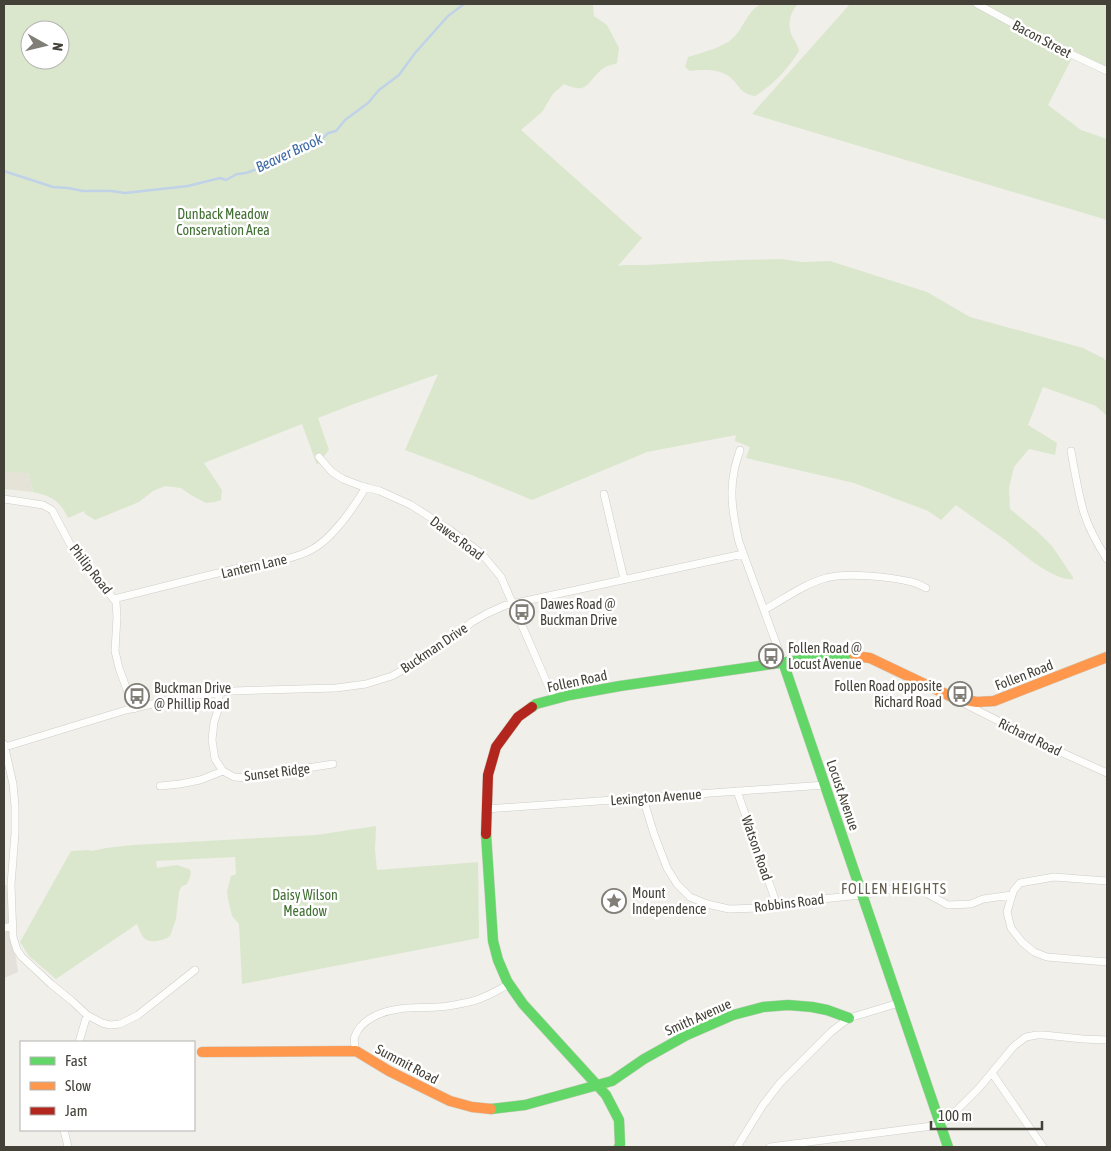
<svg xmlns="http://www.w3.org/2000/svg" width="1111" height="1151" viewBox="0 0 1111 1151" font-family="'Asap Condensed',sans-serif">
<rect width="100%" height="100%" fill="#f0efea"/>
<!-- residential -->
<path fill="#e3e1d9" d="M4,885H11L13,937L18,972L4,978Z"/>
<!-- education -->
<path fill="#e5e3d7" d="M4,386L6,394L33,492L4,489Z"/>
<!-- green -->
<path fill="#dae7cd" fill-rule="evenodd" d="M4,4H593L594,16L607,25L619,48L617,63C612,65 605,66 601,70C586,83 588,95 564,84L553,94L542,112L521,130L642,238L618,266L624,265H645L738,260L781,259L803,262L830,261L927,292L970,317L1083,348L1103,358L1107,362V416L1096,406L1043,387L1028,425L1057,443L1055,455L1029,449L1014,467L1009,488L1010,509L1038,532L1052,546L1073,577V579C1054,582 1018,550 1004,539C988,528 972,517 956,505L941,520L928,511L854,483L746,458L750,447L735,441L736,435L647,452L532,500L474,476L405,450L438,374L354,404L318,418L329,450L317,465L302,424L204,463L222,490L221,500L215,502L206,503L191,495L181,488L165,486L153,491L139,502L95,520L85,514L84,511L68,518C60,501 52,496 33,492L28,473L16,472L4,473ZM30,30H60V60H30Z
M761,4H798C790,12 787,25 792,36C795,42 798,44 799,51C788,69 773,85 755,96C739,93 741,87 730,77C720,69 703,69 690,71L685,67L688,57C701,53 724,47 733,38C744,28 747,11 761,4Z
M850,4H1107V68L1075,52L1048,105L1081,130L1107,139V220L752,114Z
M376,826L375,850L377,870L478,862L479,938L242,984L239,924L232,916L228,899L227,891L231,876L236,874L235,857L156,861L157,868L177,865L189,869L191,872L190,877L187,884L181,887L179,892L176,919L170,936C165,940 151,944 145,939C141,936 139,928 137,924L56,979L29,956L20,942L71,851L88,850L92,851L106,848L132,845L316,835Z"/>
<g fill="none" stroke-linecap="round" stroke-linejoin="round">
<!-- stream -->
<path stroke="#c0d2e8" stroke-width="2.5" d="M4,171L53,187L68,188L83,191H111L125,193L188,186L220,178L226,180L237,174L246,173L272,164L286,155L302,147L321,140L328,133L336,131L345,120L368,103L379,90L399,75L415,53L448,16L464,4"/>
<defs>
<path id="street" d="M977,4L1056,47L1107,71
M740,450C738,457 735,465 734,472C729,495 734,520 739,542L783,662
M1071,451C1075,472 1078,493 1084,513C1089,529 1098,545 1107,559
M319,457L332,472L343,479L361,486L380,491L411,505L450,530L481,553L501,577L554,699
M604,494L624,579
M4,499L43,505L52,510L70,544L116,602L117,617L115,651L119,668L134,709
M114,599C159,588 203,576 248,566C269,562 292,560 311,550C332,539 354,507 366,487
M764,610C784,599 804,584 826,578C846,572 891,577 912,582C917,583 921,586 926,588
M961,702L1054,749L1107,773
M4,744L13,784L15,806V833L11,885L13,937L17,950L22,957L51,984L72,1001L87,1015L102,1023L110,1025L120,1024L138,1015L195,970
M5,747L126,710L187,696L232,691L336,688L366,684L392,676L408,667L455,636L472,622L488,613L506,605L743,554
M223,771L234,777L248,778L294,770L333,764
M160,786L180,784L200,780L223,771L215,759L212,740L214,722L218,710L219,693
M737,791L777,905
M643,798L654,834L667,868L677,884L690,897L707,904L729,909L760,908L791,902L862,895L907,886L922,891L948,905L971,904L983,899L1012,895L1014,890L1020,883L1054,877L1107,881
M486,809L825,785
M1012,895L1007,912L1011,928L1022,942L1034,952L1047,957L1107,962
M4,928L12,926
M79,1042L87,1015
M356,1051C355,1046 353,1040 355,1036C361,1019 383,1011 399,1009C411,1007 424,1008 437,1007C446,1007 455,1005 464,1003C479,1001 495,992 509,984
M992,1073L1043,1147
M64,1130L68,1147
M737,1147L763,1105L780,1083L831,1032L849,1018L899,1003
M770,1147L940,1125L946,1121L979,1088L1014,1046L1026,1037L1037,1035H1044L1083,1039L1107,1040"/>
<path id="fast" d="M783,662L948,1147
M532,707L536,704L570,695L620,686L842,654L855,656
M486,834L493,941L498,960L507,981L523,1004L606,1095L619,1120L620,1144L619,1147
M491,1109L525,1105L612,1081L644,1059L687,1035L733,1015L763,1007L788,1005L812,1007L827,1010L849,1018"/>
<path id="slow" d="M855,656L870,658L954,698L977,702L994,701L1107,657
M202,1052L356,1051L389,1071L450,1101L472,1107L491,1109"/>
<path id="jam" d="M486,834L488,775L496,747L518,717L532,707"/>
</defs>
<!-- street casing -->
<use href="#street" stroke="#cecdc8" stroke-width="8"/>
<!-- fast casing -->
<use href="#fast" stroke="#cfcec4" stroke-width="11"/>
<!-- slow casing -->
<use href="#slow" stroke="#cfcec4" stroke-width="11"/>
<!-- jam casing -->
<use href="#jam" stroke="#cfcec4" stroke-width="11"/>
<!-- street -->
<use href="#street" stroke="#fdfdfc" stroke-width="7"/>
<!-- fast -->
<use href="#fast" stroke="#63d668" stroke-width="10"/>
<!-- slow -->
<use href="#slow" stroke="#ff974d" stroke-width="10"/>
<!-- jam -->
<use href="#jam" stroke="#b3261e" stroke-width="10"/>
</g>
<!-- icons -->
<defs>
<symbol id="bus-ring" viewBox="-11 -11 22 22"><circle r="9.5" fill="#fff" stroke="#807e76" stroke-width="1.5"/><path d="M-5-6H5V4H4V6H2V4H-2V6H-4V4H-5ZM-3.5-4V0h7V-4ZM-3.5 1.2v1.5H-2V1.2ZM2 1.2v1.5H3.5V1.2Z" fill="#807e76"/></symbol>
<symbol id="sight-ring" viewBox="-11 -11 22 22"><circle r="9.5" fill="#fff" stroke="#807e76" stroke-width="1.5"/><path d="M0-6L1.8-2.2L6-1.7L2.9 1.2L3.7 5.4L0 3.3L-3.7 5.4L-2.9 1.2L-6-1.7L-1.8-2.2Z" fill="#807e76"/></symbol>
</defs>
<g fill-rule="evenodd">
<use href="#bus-ring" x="508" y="598" width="28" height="28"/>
<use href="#bus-ring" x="757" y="642" width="28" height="28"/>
<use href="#bus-ring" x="946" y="680" width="28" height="28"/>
<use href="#bus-ring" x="123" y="682" width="28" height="28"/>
<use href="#sight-ring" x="600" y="887" width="28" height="28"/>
</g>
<g text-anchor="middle" stroke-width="5" stroke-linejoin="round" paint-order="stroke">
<!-- street labels -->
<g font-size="14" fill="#444138" stroke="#fff">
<text transform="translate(1042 39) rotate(28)" y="5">Bacon Street</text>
<text transform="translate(457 538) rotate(37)" y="5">Dawes Road</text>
<text transform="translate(254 566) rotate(-13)" y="5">Lantern Lane</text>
<text transform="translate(91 569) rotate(52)" y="5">Philip Road</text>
<text transform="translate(434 648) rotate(-34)" y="5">Buckman Drive</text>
<text transform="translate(1024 675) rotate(-21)" y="5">Follen Road</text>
<text transform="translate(577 681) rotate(-12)" y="5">Follen Road</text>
<text transform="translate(1030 737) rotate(26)" y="5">Richard Road</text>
<text transform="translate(277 772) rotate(-7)" y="5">Sunset Ridge</text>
<text transform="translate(843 795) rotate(71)" y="5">Locust Avenue</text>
<text transform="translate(656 797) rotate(-4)" y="5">Lexington Avenue</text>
<text transform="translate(757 848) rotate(71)" y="5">Watson Road</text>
<text transform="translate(789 903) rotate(-7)" y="5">Robbins Road</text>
<text transform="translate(698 1017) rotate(-24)" y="5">Smith Avenue</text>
<text transform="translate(407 1064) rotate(28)" y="5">Summit Road</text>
</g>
<!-- park labels -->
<g font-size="14" fill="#406f32" stroke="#fff">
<text x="223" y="219">Dunback Meadow<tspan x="223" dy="16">Conservation Area</tspan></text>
<text x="305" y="900">Daisy Wilson<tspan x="305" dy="16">Meadow</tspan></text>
</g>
<!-- poi labels -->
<g font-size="14" fill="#444138" stroke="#fff" text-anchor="start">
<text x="540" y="609">Dawes Road @<tspan x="540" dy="16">Buckman Drive</tspan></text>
<text x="788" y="653">Follen Road @<tspan x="788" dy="16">Locust Avenue</tspan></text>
<text x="942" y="691" text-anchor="end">Follen Road opposite<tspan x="942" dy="16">Richard Road</tspan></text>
<text x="154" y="693">Buckman Drive<tspan x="154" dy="16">@ Phillip Road</tspan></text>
<text x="632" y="898">Mount<tspan x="632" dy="16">Independence</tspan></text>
</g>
<!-- water labels -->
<g font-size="15" font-style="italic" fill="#3e6aa3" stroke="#fff">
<text transform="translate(289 153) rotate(-25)" y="5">Beaver Brook</text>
</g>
<!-- neighbourhood labels -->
<g font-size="15" letter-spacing="1" fill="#666050" stroke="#fff">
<text x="894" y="894">FOLLEN HEIGHTS</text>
</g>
</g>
<!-- border -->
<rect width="1111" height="1151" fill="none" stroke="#444138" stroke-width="10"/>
<!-- legend -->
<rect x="20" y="1041" width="175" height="90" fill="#ffffff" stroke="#b4b3af"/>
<rect x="30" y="1057" width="25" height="8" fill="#63d668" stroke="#b4b3af"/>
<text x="65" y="1066" font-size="15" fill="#444138">Fast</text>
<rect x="30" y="1082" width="25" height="8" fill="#ff974d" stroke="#b4b3af"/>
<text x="65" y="1091" font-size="15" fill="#444138">Slow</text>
<rect x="30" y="1107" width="25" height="8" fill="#b3261e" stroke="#b4b3af"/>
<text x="65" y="1116" font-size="15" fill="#444138">Jam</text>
<!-- north arrow -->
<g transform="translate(45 45) rotate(98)"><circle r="24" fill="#ffffff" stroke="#b4b3af"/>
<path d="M0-4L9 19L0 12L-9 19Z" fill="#807e76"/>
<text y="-8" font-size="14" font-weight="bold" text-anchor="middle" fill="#444138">N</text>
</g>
<!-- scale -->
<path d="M931 1121v8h111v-8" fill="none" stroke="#444138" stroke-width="2.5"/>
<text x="938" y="1121" font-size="15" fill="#444138" stroke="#ffffff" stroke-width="4" paint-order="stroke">100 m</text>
</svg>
